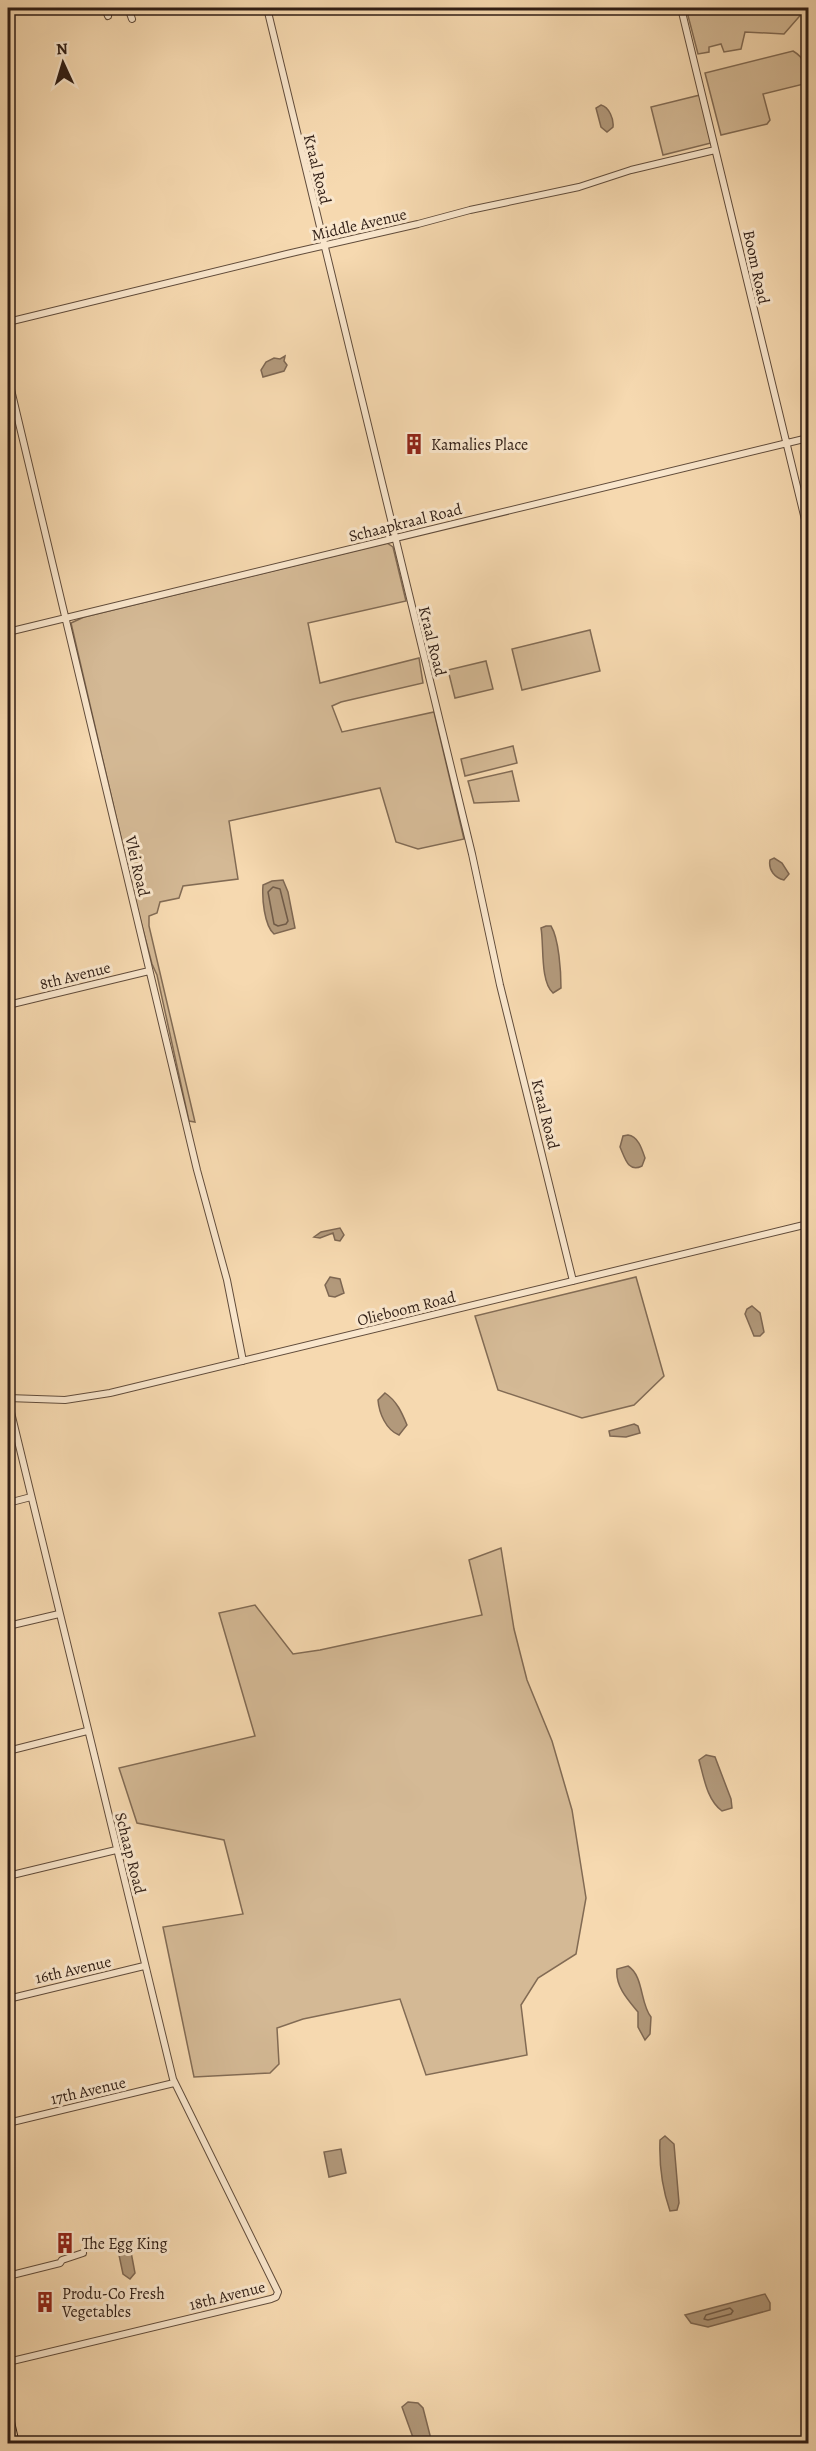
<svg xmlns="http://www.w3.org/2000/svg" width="816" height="2451" viewBox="0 0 816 2451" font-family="Alegreya,serif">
<rect width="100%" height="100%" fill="#f6d9b0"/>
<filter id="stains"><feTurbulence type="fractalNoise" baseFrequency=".00333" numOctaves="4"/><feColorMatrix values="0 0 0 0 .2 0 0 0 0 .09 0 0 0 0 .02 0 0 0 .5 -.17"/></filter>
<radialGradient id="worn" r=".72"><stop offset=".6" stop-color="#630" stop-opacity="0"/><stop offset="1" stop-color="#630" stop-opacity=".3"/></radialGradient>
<!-- green -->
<path fill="#d4b995" stroke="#826b54" stroke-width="1.5" d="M686,8H797L805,10L784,34L745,32L741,49L724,52L721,44L709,47V52L698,54Z
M793,51C805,58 809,69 808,83L763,94L770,120L767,124L721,135L705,73Z
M700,95L711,143L663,155L651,107Z
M387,543L393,547L406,601L308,623L320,683L419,658L423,683L341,702L332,706L342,732L434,712L464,839L418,849L396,842L380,788L229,821L238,879L183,886L179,898L160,902L157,913L149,916V926L195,1122L189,1121L157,975L152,964L137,907L71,623L84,617Z
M590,630L600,671L522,690L512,649Z
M486,661L493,689L455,698L448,670Z
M513,746L517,763L465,776L461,759Z
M512,771L519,801L474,803L468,781Z
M636,1277L664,1376L634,1405L582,1418L498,1390L475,1316Z
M501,1548L514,1629L527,1680L552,1741L572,1810L586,1898L576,1954L538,1978L521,2005L527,2055L426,2075L400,1999L303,2019L277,2028L279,2064L270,2073L194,2077L163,1927L243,1914L224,1840L137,1823L119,1768L255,1736L219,1613L255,1605L293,1654L320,1650L482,1615L469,1560Z"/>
<!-- water -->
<path fill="#b2997b" stroke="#7e6752" stroke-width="1.5" d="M601,105C609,107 614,119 613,127L607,132L601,127L596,108Z
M285,356L284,361L287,365L284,371L263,377L261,370L266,362L274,358L280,359Z
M774,858L782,863L789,874L784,880C775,878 768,870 770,860Z
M283,880L288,892L295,928L274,934C264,925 262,898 263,885L272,881Z
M546,926H551C559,939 561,972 561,988L553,993C540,982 544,944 541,928Z
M628,1135C638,1136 642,1149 645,1158L642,1166C628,1173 625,1158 620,1147L623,1136Z
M340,1228L344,1235L340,1241L335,1240L333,1233L320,1238L314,1237L321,1232Z
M330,1277L340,1279L344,1293L335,1297L329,1296L325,1285Z
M752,1306L760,1313L764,1332L760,1336H754L745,1314L747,1309Z
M385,1393C397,1401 402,1413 407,1425L399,1435C386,1430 379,1413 378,1400Z
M634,1424L638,1426L640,1433L626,1437L610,1436L609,1431Z
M706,1755L715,1757L731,1799L732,1808L722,1811C707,1800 704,1778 699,1760Z
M628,1966C644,1976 640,2004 651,2017L650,2034L645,2040L638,2027V2012C628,2000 615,1986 617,1969Z
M665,2136L674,2144L679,2203L677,2210L670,2211C662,2188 659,2165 660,2140Z
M341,2149L346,2173L329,2177L324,2152Z
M131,2252L135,2273L130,2279L123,2274L119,2255Z
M765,2294L770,2303V2310L708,2327L691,2323L685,2315Z
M408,2402L418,2403L423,2408L432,2443H415L402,2407Z"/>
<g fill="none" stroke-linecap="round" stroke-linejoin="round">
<!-- shore -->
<path stroke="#705b48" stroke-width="1.5" d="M273,887L280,889L288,921L286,924L278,926L274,924L268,892Z
M730,2308L733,2311L731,2314L708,2320L704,2319L706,2315Z"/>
<defs>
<path id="minor" d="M105,8L108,16
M128,8L132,19
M267,8L472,854L500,985L573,1281
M681,8L808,532
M8,322L287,254L418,224L470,210L579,187L631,170L715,150
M8,377L197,1170L227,1280L243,1361
M8,632L808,438
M8,1005L149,971
M8,1398L65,1400L110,1393L808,1224
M8,1400L173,2079L278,2292L276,2297L271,2299L8,2362
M8,1503L31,1497
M8,1626L59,1614
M8,1751L87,1731
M8,1876L116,1850
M8,1999L144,1966
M8,2123L174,2083
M8,2276L60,2263L62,2260L83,2253"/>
<path id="major" d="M8,2413L15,2444"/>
</defs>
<!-- minor casing -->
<use href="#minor" stroke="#614c3b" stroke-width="8"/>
<!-- major casing -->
<use href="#major" stroke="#2f1d14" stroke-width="10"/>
<!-- minor -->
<use href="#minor" stroke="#f9e6cc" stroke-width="6"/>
<!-- major -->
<use href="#major" stroke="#f6d9b0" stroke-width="8"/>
</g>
<!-- icons -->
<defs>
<symbol id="building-bare" viewBox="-9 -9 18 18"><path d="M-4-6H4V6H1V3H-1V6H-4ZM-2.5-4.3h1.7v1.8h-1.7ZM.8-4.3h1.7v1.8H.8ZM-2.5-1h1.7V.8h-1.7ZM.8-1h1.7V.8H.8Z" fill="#8f2418" stroke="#f9e6cc" stroke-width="2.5" paint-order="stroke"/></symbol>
</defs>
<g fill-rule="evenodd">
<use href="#building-bare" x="399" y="429" width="30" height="30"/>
<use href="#building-bare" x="50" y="2228" width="30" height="30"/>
<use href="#building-bare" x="30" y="2287" width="30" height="30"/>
</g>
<g text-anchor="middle" stroke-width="6" stroke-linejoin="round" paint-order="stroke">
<!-- street labels -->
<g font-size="16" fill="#2f1d14" stroke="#f9e6cc">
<text transform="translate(318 169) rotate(76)" y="6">Kraal Road</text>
<text transform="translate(359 224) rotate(-13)" y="6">Middle Avenue</text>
<text transform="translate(757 267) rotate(78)" y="6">Boom Road</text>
<text transform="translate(405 522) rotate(-14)" y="6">Schaapkraal Road</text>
<text transform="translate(433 641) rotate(76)" y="6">Kraal Road</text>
<text transform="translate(138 866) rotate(77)" y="6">Vlei Road</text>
<text transform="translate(75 975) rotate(-14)" y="6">8th Avenue</text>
<text transform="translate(546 1114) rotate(76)" y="6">Kraal Road</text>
<text transform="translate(406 1308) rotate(-14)" y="6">Olieboom Road</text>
<text transform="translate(131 1853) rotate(76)" y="6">Schaap Road</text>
<text transform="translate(73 1969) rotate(-13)" y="6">16th Avenue</text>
<text transform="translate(88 2090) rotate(-13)" y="6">17th Avenue</text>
<text transform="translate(227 2295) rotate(-14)" y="6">18th Avenue</text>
</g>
<!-- poi labels -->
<g font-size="16" fill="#2f1d14" stroke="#f9e6cc" text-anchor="start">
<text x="431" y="450">Kamalies Place</text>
<text x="82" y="2249">The Egg King</text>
<text x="62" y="2299">Produ-Co Fresh<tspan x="62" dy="18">Vegetables</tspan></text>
</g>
</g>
<!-- margin -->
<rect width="816" height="2451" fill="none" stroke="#f6d9b0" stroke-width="30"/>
<rect x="9" y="9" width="798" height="2433" fill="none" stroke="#2f1d14" stroke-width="3"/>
<rect x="15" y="15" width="786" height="2421" fill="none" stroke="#2f1d14" stroke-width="1.5"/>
<!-- north arrow -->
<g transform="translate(63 63) rotate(356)" stroke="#f9e6cc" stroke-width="4.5" paint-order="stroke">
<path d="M0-4.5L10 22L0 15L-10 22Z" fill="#2f1d14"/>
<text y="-9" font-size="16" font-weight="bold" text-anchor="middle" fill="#2f1d14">N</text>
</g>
<rect width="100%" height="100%" filter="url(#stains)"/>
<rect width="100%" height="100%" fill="url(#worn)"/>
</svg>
